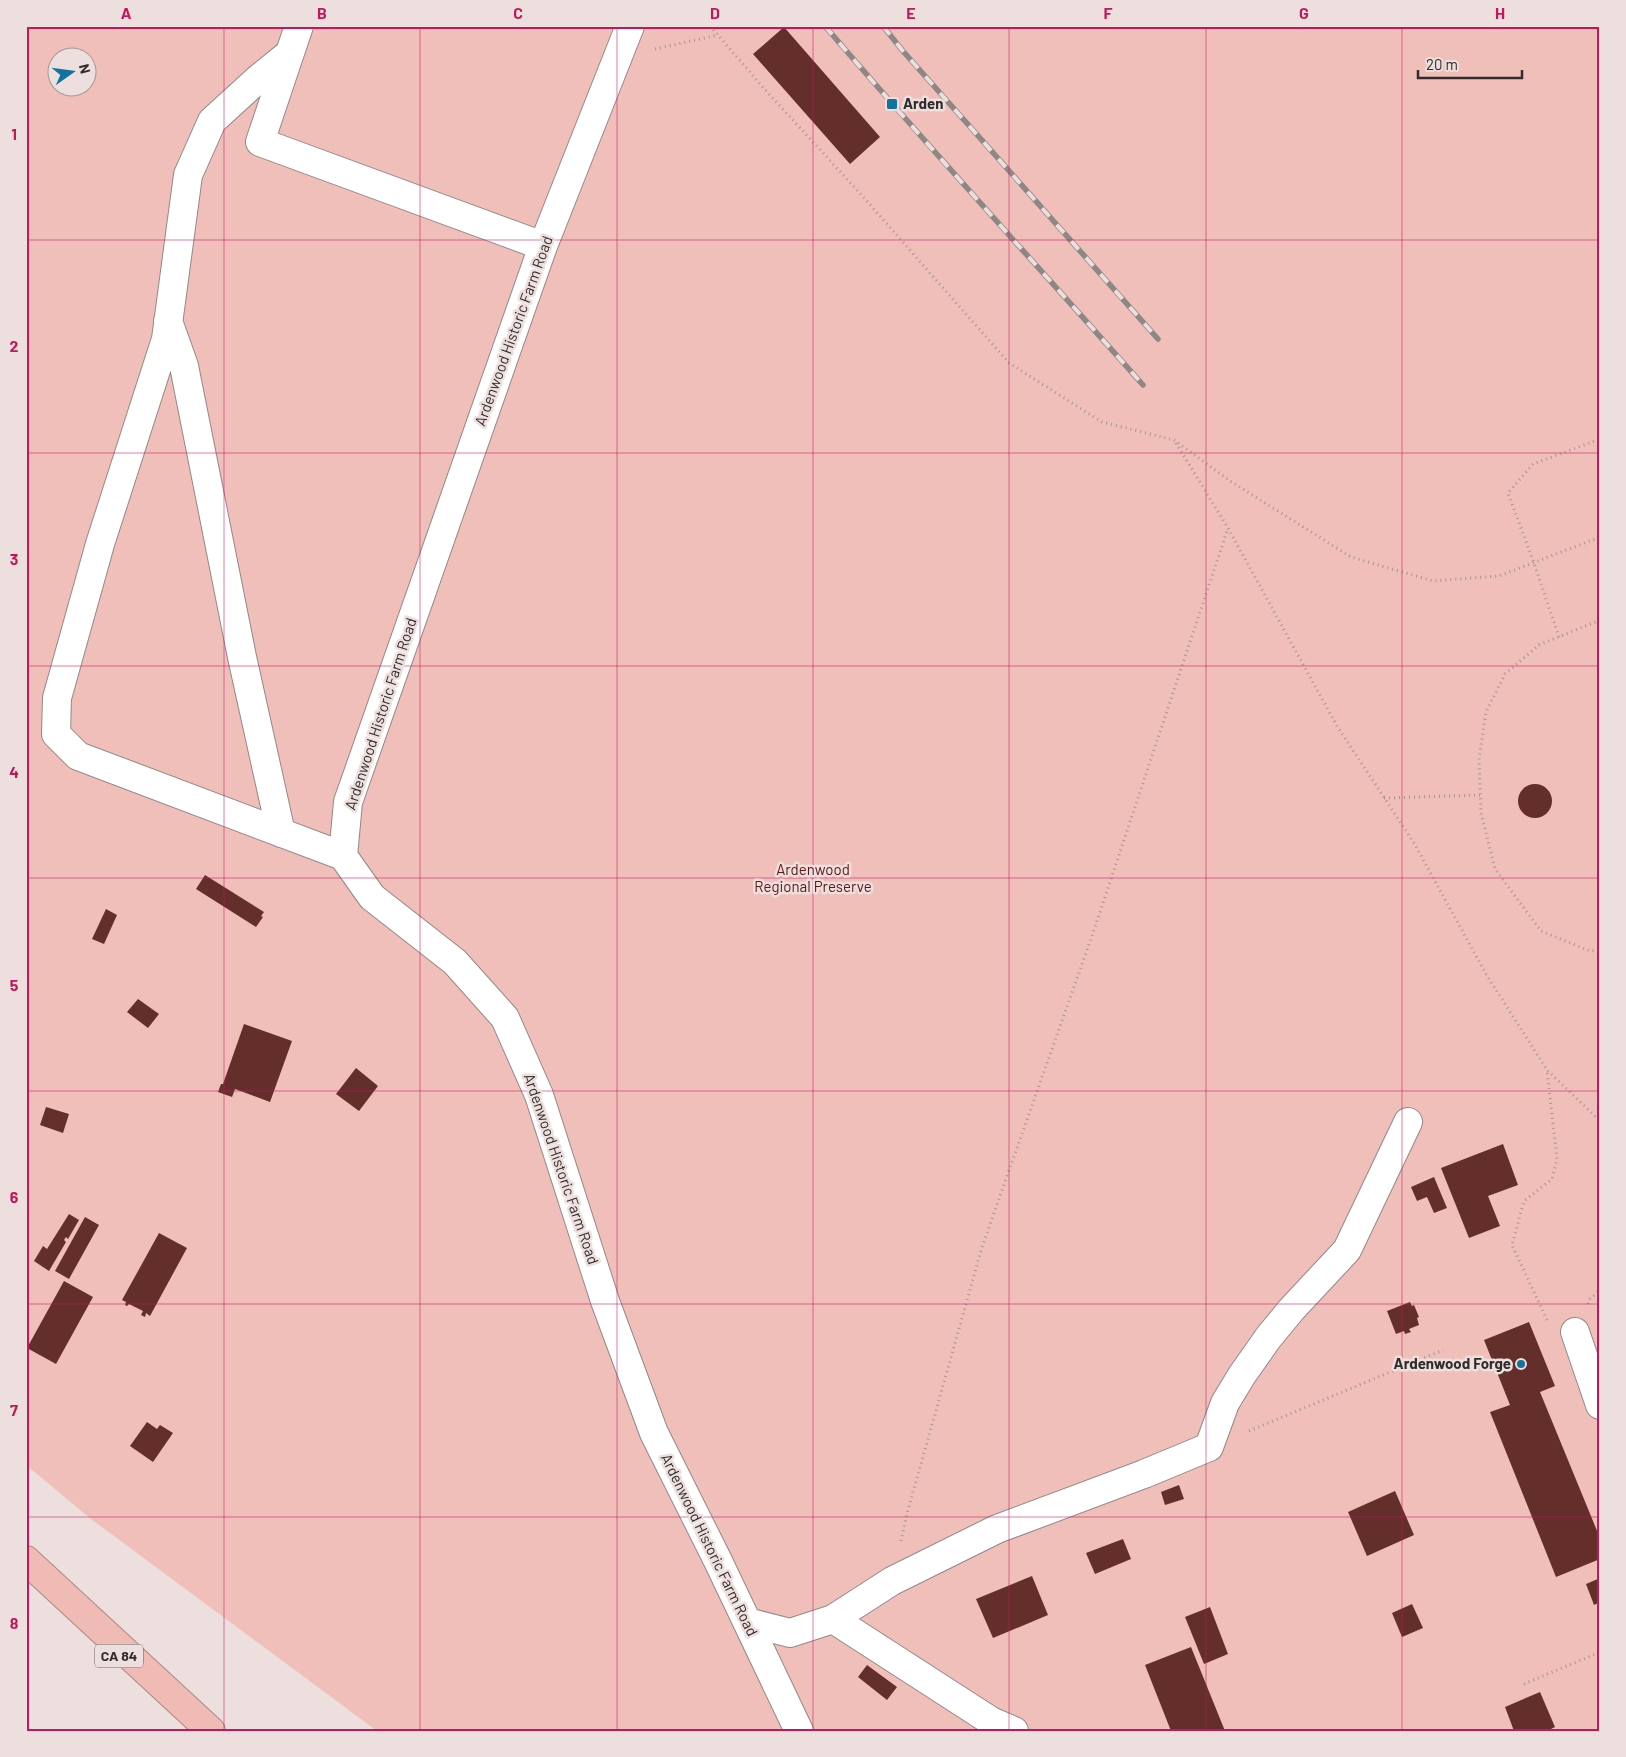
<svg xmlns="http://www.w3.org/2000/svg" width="1626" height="1757" viewBox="0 0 1626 1757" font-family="Barlow,sans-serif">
<rect width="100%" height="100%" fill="#ecdfdd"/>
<!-- green -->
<path fill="#f0bfba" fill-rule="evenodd" d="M26,26H1600V1731H377L91,1519L26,1465ZM58,58H88V88H58Z"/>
<!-- building -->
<path fill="#642f2b" d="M784,27L880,137L850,164L753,54Z
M1518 801a17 17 0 1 1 34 0a17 17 0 1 1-34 0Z
M205,875L264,912L261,916L263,917L256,927L196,889Z
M106,909L117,915L104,944L92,939Z
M138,999L159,1014L148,1028L127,1012Z
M244,1024L292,1041L270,1102L235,1089L232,1097L218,1092L221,1084H223Z
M356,1068L378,1086L359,1111L336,1094Z
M46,1107L69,1114L63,1133L40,1125Z
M1503,1144L1518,1185L1488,1196L1500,1226L1469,1238L1441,1168Z
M1434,1177L1447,1208L1434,1213L1427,1197L1417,1201L1411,1187Z
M69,1214L79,1220L68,1239L66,1237L64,1240L66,1242L49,1271L34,1261L43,1246L47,1249Z
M85,1217L99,1225L69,1279L55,1271Z
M159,1233L187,1248L150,1316L146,1313L145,1317L141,1315L143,1311L129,1304L127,1306L125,1305L126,1302L122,1300Z
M64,1281L93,1297L56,1364L27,1348Z
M1410,1302L1412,1306L1414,1305L1419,1317L1417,1318L1419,1325L1409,1329L1411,1332L1405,1334L1404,1331L1396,1334L1387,1311Z
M1529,1322L1555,1386L1540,1392L1600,1538V1559L1556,1577L1490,1412L1510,1405L1484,1340Z
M147,1422L157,1429L160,1425L173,1433L153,1462L130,1446Z
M1179,1485L1184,1499L1165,1505L1161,1492Z
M1395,1491L1414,1535L1367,1556L1348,1512Z
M1123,1539L1131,1559L1095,1574L1086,1553Z
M1032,1576L1048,1615L993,1638L976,1599Z
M1600,1578V1602L1594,1605L1586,1584Z
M1412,1604L1423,1628L1402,1637L1392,1613Z
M1210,1607L1228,1654L1204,1664L1185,1617Z
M1191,1647L1225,1731H1171L1145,1665Z
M867,1665L897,1687L887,1700L858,1677Z
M1540,1692L1555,1727L1547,1731H1514L1505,1707Z"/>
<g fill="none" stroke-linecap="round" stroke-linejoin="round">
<defs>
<path id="minor" d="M299,26L260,142L543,246
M630,26L543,246L348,802L343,856L372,897L455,962L505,1018L539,1095L605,1301L654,1433L718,1561L799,1731
M290,53L258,79L212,121L188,175L166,339L100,544L57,698L56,734L78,756L343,856
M168,321L184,366L242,657L281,833
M1575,1332L1600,1405
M833,1619L892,1581L997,1529L1144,1474L1209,1447L1225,1403L1242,1375L1268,1338L1291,1310L1347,1250L1408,1122
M747,1622L790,1633L833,1619L991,1721L1014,1731"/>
<path id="highway" d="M26,1560L211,1731"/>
</defs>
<!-- minor casing -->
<use href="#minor" stroke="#948886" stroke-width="30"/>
<!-- highway casing -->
<use href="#highway" stroke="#ac8984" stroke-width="30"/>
<!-- path -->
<path stroke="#a19796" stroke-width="3" stroke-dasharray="1 4" stroke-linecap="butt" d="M710,26L768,93L858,191L1009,363L1102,422L1174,440L1230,481L1351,557L1433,581L1499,576L1600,537
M655,49L718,35
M1176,443L1228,528L1337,726L1414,843L1486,974L1547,1070L1600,1121
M1600,620L1539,645L1505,674L1486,712L1479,760L1481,813L1495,869L1541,931L1590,951L1600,950
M1559,637L1534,563L1508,493L1533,464L1600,439
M1384,798L1481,795
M1588,1304L1590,1299L1600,1290
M1547,1320L1512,1245L1524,1201L1552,1179L1557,1159L1547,1070
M1249,1431L1443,1350
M901,1541L908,1510L982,1247L1093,933L1228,528
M1524,1684L1600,1652"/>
<!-- minor -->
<use href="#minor" stroke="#fff" stroke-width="28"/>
<!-- highway -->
<use href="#highway" stroke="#efbbb4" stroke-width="28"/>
<defs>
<path id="rail" d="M825,26C929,148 1037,265 1143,385
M883,26L902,50L1158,339"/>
</defs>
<!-- rail casing -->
<use href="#rail" stroke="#8f8785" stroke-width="5.5"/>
<!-- rail -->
<use href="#rail" stroke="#ecdfdd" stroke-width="4" stroke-dasharray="11" stroke-linecap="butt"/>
</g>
<!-- grid -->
<path fill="none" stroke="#c2185b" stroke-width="1" stroke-opacity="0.55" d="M224,26V1731M420,26V1731M617,26V1731M813,26V1731M1009,26V1731M1206,26V1731M1402,26V1731M26,240H1600M26,453H1600M26,666H1600M26,878H1600M26,1091H1600M26,1304H1600M26,1517H1600"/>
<!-- markers -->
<g fill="#1273a0" stroke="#ecdfdd" stroke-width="2">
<rect x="886" y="98" width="12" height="12" rx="2.5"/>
<circle cx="1521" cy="1364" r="5"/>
</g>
<g text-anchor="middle" stroke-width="5" stroke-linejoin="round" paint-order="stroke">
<!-- shield labels -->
<rect fill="#ecdfdd" stroke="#686260" stroke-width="1" x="95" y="1644.5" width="48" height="23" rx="4"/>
<g font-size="14" font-weight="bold" fill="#302c2b">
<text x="119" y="1661">CA 84</text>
</g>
<!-- poi labels -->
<g font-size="15" font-weight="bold" fill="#302c2b" stroke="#ecdfdd" text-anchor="start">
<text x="903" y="109">Arden</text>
<text x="1511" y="1369" text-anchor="end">Ardenwood Forge</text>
</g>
<!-- street labels -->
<g font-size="15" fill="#302c2b" stroke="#ecdfdd">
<text transform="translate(514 331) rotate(-70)" y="5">Ardenwood Historic Farm Road</text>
<text transform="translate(381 714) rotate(-72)" y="5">Ardenwood Historic Farm Road</text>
<text transform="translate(561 1169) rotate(71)" y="5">Ardenwood Historic Farm Road</text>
<text transform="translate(709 1545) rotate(64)" y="5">Ardenwood Historic Farm Road</text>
</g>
<!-- park labels -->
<g font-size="15" fill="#601615" stroke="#ecdfdd">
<text x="813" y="875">Ardenwood<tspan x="813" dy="17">Regional Preserve</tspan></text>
</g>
</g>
<!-- border -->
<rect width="1626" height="1757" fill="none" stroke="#ecdfdd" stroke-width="55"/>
<!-- north arrow -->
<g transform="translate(72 72) rotate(76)"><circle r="24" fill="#ecdfdd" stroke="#a19796"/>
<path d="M0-4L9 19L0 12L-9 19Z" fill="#1273a0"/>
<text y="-8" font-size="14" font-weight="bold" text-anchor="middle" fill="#302c2b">N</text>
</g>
<!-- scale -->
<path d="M1418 70v8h104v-8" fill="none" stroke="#302c2b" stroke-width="2.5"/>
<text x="1426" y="70" font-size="15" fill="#302c2b" stroke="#ecdfdd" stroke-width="4" paint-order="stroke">20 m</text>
<rect x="28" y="28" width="1570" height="1702" fill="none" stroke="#c2185b" stroke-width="2"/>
<g font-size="16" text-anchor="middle" font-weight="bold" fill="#c2185b">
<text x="126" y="19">A</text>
<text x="322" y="19">B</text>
<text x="518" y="19">C</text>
<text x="715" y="19">D</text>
<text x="911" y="19">E</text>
<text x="1108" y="19">F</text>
<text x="1304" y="19">G</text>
<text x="1500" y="19">H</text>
<text x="14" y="140">1</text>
<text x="14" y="352">2</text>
<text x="14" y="565">3</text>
<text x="14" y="778">4</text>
<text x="14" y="991">5</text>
<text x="14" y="1203">6</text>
<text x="14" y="1416">7</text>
<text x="14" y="1629">8</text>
</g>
</svg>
